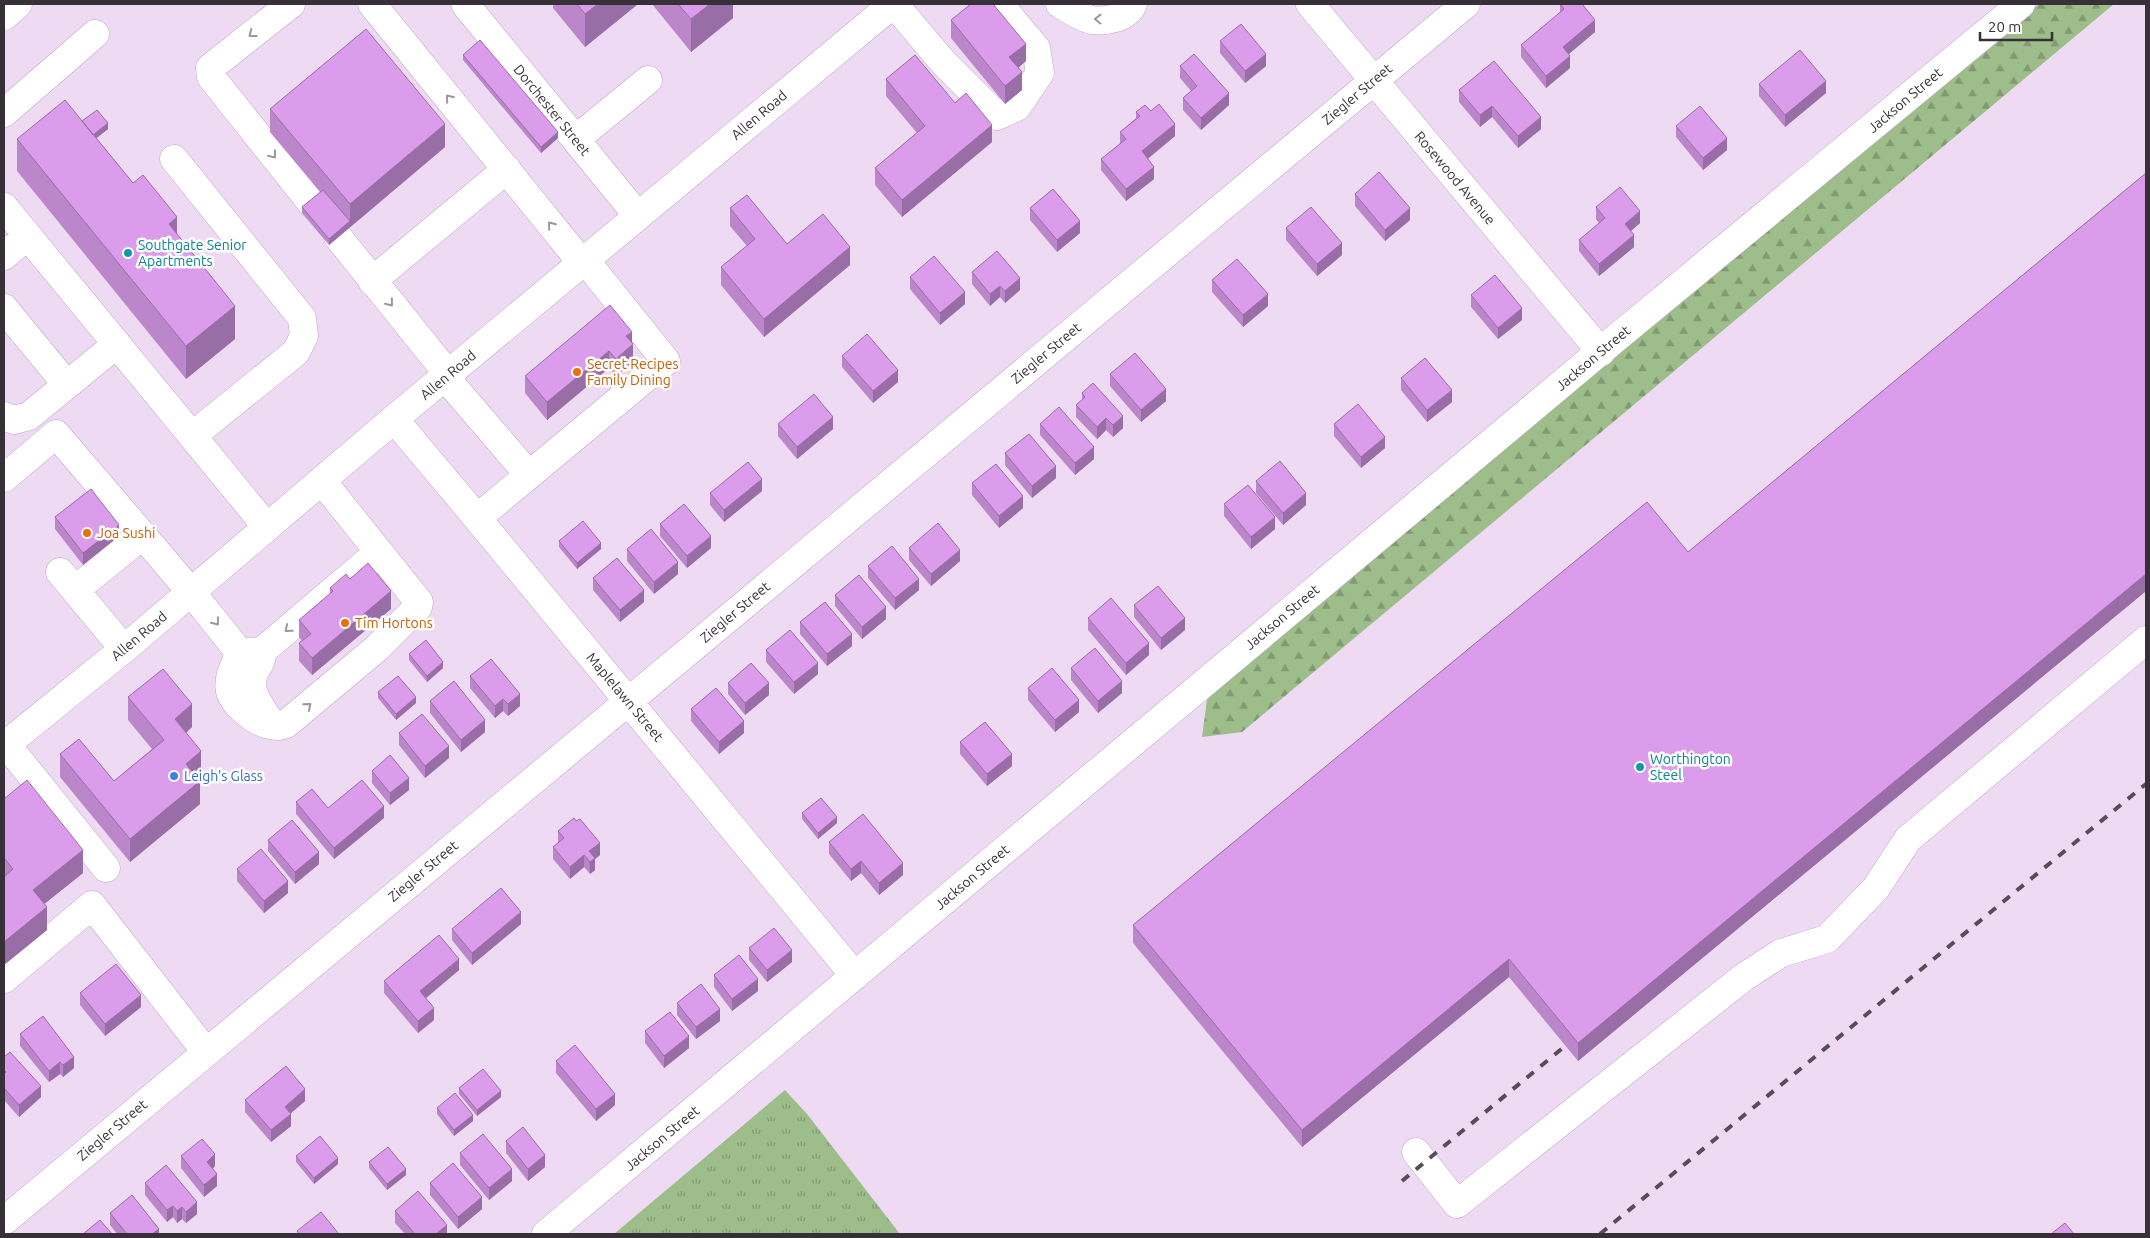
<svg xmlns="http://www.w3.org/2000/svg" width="2150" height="1238" viewBox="0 0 2150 1238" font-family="Ubuntu,sans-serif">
<defs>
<pattern id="grass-tufts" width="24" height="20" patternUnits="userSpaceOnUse" patternTransform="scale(1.25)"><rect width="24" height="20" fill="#9dbd8a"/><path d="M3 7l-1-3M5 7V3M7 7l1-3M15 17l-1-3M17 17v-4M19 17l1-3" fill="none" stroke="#819a72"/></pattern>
<pattern id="forest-firs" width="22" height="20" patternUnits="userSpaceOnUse" patternTransform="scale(1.25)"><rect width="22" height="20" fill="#9dbd8a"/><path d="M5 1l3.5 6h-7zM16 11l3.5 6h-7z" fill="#819a72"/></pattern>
</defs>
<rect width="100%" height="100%" fill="#eedbf3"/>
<!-- grass -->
<path fill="url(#grass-tufts)" d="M785,1090L807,1114L900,1234H614Z"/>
<!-- forest -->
<path fill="url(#forest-firs)" d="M2039,4H2114L1242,732L1202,737L1208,693Z"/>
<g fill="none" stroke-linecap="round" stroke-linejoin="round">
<defs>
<path id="minor" d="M291,4L210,68L211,77L313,205
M372,4L582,263
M465,4L638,216
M894,4L943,62L997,116L1017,107L1040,73L1036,48L999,4
M1060,4C1068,9 1082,18 1092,20C1106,22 1127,18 1133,4
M1310,4L1601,352
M4,16L18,4
M4,113L95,34
M576,139L648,80
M174,159L302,318L304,336L296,352L192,436
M4,207L267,527
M338,237L448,374
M4,256L27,236
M372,281L507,169
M4,308L67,385
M445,377L529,475L666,361L585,260
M4,416L14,420L29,416L117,344
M394,419L477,518L855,976
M4,478L56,434L191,592L240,653
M322,481L419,602L418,607L377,648L286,724C268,733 235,709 230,691C227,678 235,664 240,653L262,651L379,552
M477,518L529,475
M60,572L124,649
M75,590L143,535
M262,651C262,666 257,664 253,676C247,692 264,711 271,723
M6,744L106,868
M4,979L92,905L206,1052
M1416,1152L1457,1204L1744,977L1781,953L1827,939L1876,888L1908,839L2146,640
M4,1221L1466,4
M546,1234L1621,334L2021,4"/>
<path id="major" d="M4,746L124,649L394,419L893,4"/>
</defs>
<!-- minor casing -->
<use href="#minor" stroke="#bba9c0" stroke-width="29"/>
<!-- major casing -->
<use href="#major" stroke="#bba9c0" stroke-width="29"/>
<!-- minor -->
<use href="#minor" stroke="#fff" stroke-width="28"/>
<!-- major -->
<use href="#major" stroke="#fff" stroke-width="28"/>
<!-- rail -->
<path stroke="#564d59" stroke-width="4" stroke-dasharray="9 9" stroke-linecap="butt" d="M1402,1181L1565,1046
M1600,1234L2146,784"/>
</g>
<!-- wall -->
<path fill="#bc86cb" d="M553,4H638L585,47L553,8Z
M652,4H733V18L691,52Z
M1560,4L1595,32L1568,54L1570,68L1546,88L1521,57V45L1560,13Z
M951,20L1026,61L1018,68L1022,90L1005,104L951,38Z
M1220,41L1266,66L1245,83L1220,53Z
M463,55L558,138L541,153L463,60Z
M1180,66L1229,105L1201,130L1183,110V98L1191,91L1180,78Z
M886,79L992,142L902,217L875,185V168L917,133L886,96Z
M1759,84L1826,93L1785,127L1759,96Z
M1459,90L1541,129L1518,148L1492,117L1480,127L1459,102Z
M270,109L445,147L329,245L302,213V207L320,192L270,132Z
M1151,111L1175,136L1148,159L1154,179L1126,201L1101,170V159L1120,144V132L1136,118V112Z
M82,121L108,129L96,138L133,183L177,235L235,339L186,379L17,171V139Z
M1676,126L1727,150L1703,170L1676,137Z
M2146,173V591L1578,1061L1509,977L1302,1147L1133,943V925L1688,552Z
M1355,194L1410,220L1385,241L1355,206Z
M1596,207L1640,223L1631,231L1634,247L1599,276L1579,251V240L1599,223L1596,219Z
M730,208L787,244L850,265L764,337L721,285V267L747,246L730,226Z
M1030,208L1080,233L1057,252L1030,220Z
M1286,228L1342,255L1317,276L1286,240Z
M972,272L1020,290L1005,303L1000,297L990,306L972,284Z
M910,277L965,304L940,325L910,289Z
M1212,280L1268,306L1243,327L1212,292Z
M1471,295L1522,320L1498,339L1471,307Z
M632,342L633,362L616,376L609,368L547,420L525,393V376Z
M842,356L898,382L873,403L842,367Z
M1110,374L1166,401L1141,422L1110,386Z
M1401,378L1452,402L1427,422L1401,390Z
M1082,393L1123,428L1113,437L1106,430L1097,439L1076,417V405L1082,400Z
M778,424L833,429L797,459L778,436Z
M1040,424L1094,459L1075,475L1040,435Z
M1334,424L1385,448L1361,468L1334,436Z
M1005,453L1056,478L1032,498L1005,465Z
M1256,481L1306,505L1283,525L1256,493Z
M972,483L1023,508L999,528L972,495Z
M762,491L724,522L710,505V493Z
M1224,504L1275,529L1251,549L1224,516Z
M55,517L119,536L83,565L55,529Z
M660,524L711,548L687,568L660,536Z
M559,541L601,549L577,569L559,547Z
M909,548L960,561L931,586L909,560Z
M627,549L678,574L654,594L627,561Z
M868,566L919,590L895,610L868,578Z
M593,578L644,602L620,622L593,590Z
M350,579L391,609L312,675L299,661V643L302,641L299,637V620L330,594V588Z
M835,595L886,619L862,639L835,606Z
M1134,605L1185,630L1161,650L1134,617Z
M1088,618L1149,655L1126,675L1088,630Z
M800,622L852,646L827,666L800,634Z
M766,650L818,674L794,694L766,662Z
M409,654L443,668L427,682L409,660Z
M1071,668L1122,693L1098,713L1071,680Z
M470,676L520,706L508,716L503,711L495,718L470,688Z
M728,683L769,695L745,715L728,694Z
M1028,688L1079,712L1055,732L1028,700Z
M378,692L416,703L396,720L378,698Z
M128,697L192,727L186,733L201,774L197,778L200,804L130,862L60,777V754L114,781L152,749L128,720Z
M430,701L485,732L461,752L430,713Z
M691,709L744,733L719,754L691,721Z
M399,733L449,758L425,778L399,745Z
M960,742L1012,766L987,786L960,754Z
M372,771L409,790L390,805L372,783Z
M4,799L83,873L44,904L47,930L4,965Z
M296,802L328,808L384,818L334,859L296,814Z
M802,813L837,823L818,839L802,819Z
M558,831L600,855L595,859V870L590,874L584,867L570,879L553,859V847L558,843Z
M268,840L319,864L295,884L268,851Z
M829,842L903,875L879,895L861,873L851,881L829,854Z
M237,869L288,893L264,913L237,881Z
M521,924L472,965L452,940V929Z
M749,948L792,962L767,982L749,960Z
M459,970L426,998L434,1020L418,1033L384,993V981Z
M714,975L758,991L732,1011L714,987Z
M80,993L141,1007L105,1036L80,1005Z
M677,1003L720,1021L696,1039L677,1015Z
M645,1031L689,1048L664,1068L645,1043Z
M20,1034L74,1068L63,1077L60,1074L49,1082L20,1046Z
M4,1057L41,1097L19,1117L4,1100Z
M556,1061L615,1105L596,1121L556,1073Z
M459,1088L501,1097L477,1116L459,1094Z
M245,1100L305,1101L290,1114L291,1126L271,1142L245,1112Z
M437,1108L473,1121L454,1136L437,1114Z
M506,1141L545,1167L528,1181L506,1153Z
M460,1153L512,1181L489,1200L460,1165Z
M181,1156L215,1166L213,1169L217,1186L204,1197L181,1168Z
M296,1156L338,1164L314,1184L296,1162Z
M369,1162L406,1175L387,1190L369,1168Z
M145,1183L197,1214L186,1223L182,1219L177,1223L173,1217L167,1222L145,1195Z
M430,1183L482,1209L458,1229L430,1195Z
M395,1211L447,1234H405L395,1223Z
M110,1213L159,1234H117L110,1225Z"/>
<!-- shaded-wall -->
<path fill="#996da5" d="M598,4H638L585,47V14Z
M710,4H733V18L691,52V19Z
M1595,20V32L1563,59V47Z
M1026,44V61L1009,75V57Z
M1266,54V66L1245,83V71Z
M1570,56V68L1546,88V76Z
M1022,72V90L1005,104V86Z
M1826,81V93L1785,127V115Z
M1229,93V105L1201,130V118Z
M1492,106V117L1480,127V115Z
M1541,117V129L1518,148V136Z
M108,123V129L93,141V135Z
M445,124V147L329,245V239L350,221V204Z
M1175,124V136L1142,163V151Z
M992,125V142L902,217V200Z
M558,132V138L541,153V147Z
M1727,138V150L1703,170V158Z
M1154,167V179L1126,201V189Z
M1410,208V220L1385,241V230Z
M1640,211V223L1625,236V224Z
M177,217V249L169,224Z
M1080,221V233L1057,252V240Z
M1634,235V247L1599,276V264Z
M1342,243V255L1317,276V264Z
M850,247V265L764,337V319Z
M1020,278V290L1005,303V291Z
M1000,286V297L990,306V294Z
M965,292V304L940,325V313Z
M1268,294V306L1243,327V315Z
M235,306V339L186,379V346Z
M1522,308V320L1498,339V328Z
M632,332V346L633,344V362L616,376V359L626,336Z
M609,351V368L547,420V402Z
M898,370V382L873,403V391Z
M1166,389V401L1141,422V410Z
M1452,390V402L1427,422V410Z
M1123,416V428L1113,437V425Z
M833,417V429L797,459V447Z
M1106,418V430L1097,439V427Z
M1385,437V448L1361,468V457Z
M1094,447V459L1075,475V463Z
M1056,466V478L1032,498V486Z
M762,479V491L724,522V510Z
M1306,493V505L1283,525V513Z
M1023,496V508L999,528V516Z
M1275,517V529L1251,549V537Z
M119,525V536L83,565V553Z
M711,536V548L687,568V556Z
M601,543V549L577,569V563Z
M960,550V561L931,586V574Z
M678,562V574L654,594V582Z
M2146,574V591L1578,1061V1043Z
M919,579V590L895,610V598Z
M644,590V602L620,622V610Z
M391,591V609L312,675V658Z
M886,607V619L862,639V627Z
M1185,618V630L1161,650V638Z
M852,634V646L827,666V654Z
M1149,643V655L1126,675V663Z
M443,662V668L427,682V676Z
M818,663V674L794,694V682Z
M1122,681V693L1098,713V701Z
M769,683V695L745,715V703Z
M520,694V706L508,716V704Z
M416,697V703L396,720V714Z
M503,699V711L495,718V706Z
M1079,700V712L1055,732V720Z
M192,704V727L175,742V719Z
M485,720V732L461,752V740Z
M744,721V733L719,754V742Z
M449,746V758L425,778V766Z
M201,751V774L186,787V764Z
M1012,754V766L987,786V774Z
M409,778V790L390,805V793Z
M200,781V804L130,862V839Z
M384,806V818L334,859V848Z
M837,817V823L818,839V833Z
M600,843V855L595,859V870L590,874L589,851Z
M83,850V873L33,913V890Z
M319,852V864L295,884V872Z
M584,855V867L570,879V867Z
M861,861V873L851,881V869Z
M903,863V875L879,895V883Z
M288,881V893L264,913V901Z
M47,907V930L4,965V942Z
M521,912V924L472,965V953Z
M792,950V962L767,982V970Z
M459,959V970L420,1003V991Z
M1509,959V977L1302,1147V1130Z
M758,979V991L732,1011V999Z
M141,995V1007L105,1036V1024Z
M434,1008V1020L418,1033V1021Z
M720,1009V1021L696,1039V1027Z
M689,1036V1048L664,1068V1056Z
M74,1057V1068L63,1077V1065Z
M60,1062V1074L49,1082V1071Z
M41,1086V1097L19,1117V1105Z
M305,1089V1101L285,1118V1107Z
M501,1091V1097L477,1116V1110Z
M615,1094V1105L596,1121V1109Z
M291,1114V1126L271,1142V1130Z
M473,1115V1121L454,1136V1130Z
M215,1154V1166L207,1174V1162Z
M545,1155V1167L528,1181V1169Z
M338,1158V1164L314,1184V1178Z
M406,1169V1175L387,1190V1184Z
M512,1169V1181L489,1200V1188Z
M217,1174V1186L204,1197V1185Z
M482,1197V1209L458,1229V1217Z
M197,1202V1214L186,1223V1212Z
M173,1206V1217L167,1222V1210Z
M182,1207V1219L177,1223V1211Z
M447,1225V1234H436Z
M159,1229V1234H152Z"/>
<!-- building -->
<path fill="#db9cec" stroke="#996da5" d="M577,4H598L585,14Z
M678,4H710L691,19Z
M971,4H993L1026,44L1009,57L1022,72L1005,86L951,20Z
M1560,4H1582L1595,20L1563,47L1570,56L1546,76L1521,45L1564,9Z
M1241,24L1266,54L1245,71L1220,41Z
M366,29L445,124L350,204L270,109Z
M480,40L558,132L541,147L463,55Z
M1800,50L1826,81L1785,115L1759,84Z
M1194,54L1229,93L1201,118L1183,98L1197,86L1180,66Z
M915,55L955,103L966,93L992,125L902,200L875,168L925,126L886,79Z
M1494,61L1541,117L1518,136L1492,106L1480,115L1459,90Z
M65,100L133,183L143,175L177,217L169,224L235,306L186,346L17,139Z
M1159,104L1175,124L1142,151L1154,167L1126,189L1101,159L1126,139L1120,132L1140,116L1136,112L1145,105L1151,111Z
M1700,106L1727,138L1703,158L1676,126Z
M97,110L108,123L93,135L82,121Z
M1379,172L1410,208L1385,230L1355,194Z
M2146,173V574L1578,1043L1509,959L1302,1130L1133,925L1647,502L1688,552Z
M1620,187L1640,211L1625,224L1634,235L1599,264L1579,240L1605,218L1596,207Z
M1053,189L1080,221L1057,240L1030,208Z
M323,190L350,221L329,239L302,207Z
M747,195L787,244L823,214L850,247L764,319L721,267L755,239L730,208Z
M1311,207L1342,243L1317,264L1286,228Z
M997,251L1020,278L1005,291L1000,286L990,294L972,272Z
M934,256L965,292L940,313L910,277Z
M1237,259L1268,294L1243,315L1212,280Z
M1495,275L1522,308L1498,328L1471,295Z
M610,305L632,332L626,336L633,344L616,359L609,351L547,402L525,376Z
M867,334L898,370L873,391L842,356Z
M1135,353L1166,389L1141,410L1110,374Z
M1425,358L1452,390L1427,410L1401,378Z
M1093,383L1123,416L1113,425L1106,418L1097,427L1076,405L1085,397L1082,393Z
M814,394L833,417L797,447L778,424Z
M1358,404L1385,437L1361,457L1334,424Z
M1059,407L1094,447L1075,463L1040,424Z
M1029,434L1056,466L1032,486L1005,453Z
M1280,461L1306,493L1283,513L1256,481Z
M748,462L762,479L724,510L710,493Z
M996,464L1023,496L999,516L972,483Z
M1248,485L1275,517L1251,537L1224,504Z
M91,489L119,525L83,553L55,517Z
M684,504L711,536L687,556L660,524Z
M583,521L601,543L577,563L559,541Z
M938,523L960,550L931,574L909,548Z
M651,529L678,562L654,582L627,549Z
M892,546L919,579L895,598L868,566Z
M617,558L644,590L620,610L593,578Z
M368,563L391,591L312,658L299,643L311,634L299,620L333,591L330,588L346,574L350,579Z
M859,575L886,607L862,627L835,595Z
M1158,586L1185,618L1161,638L1134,605Z
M1111,598L1149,643L1126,663L1088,618Z
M825,602L852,634L827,654L800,622Z
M790,630L818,663L794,682L766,650Z
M426,640L443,662L427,676L409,654Z
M1095,648L1122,681L1098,701L1071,668Z
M491,659L520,694L508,704L503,699L495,706L470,676Z
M751,663L769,683L745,703L728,683Z
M1052,668L1079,700L1055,720L1028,688Z
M163,669L192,704L175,719L201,751L186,764L200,781L130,839L60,754L79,739L114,781L164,740L128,697Z
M398,676L416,697L396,714L378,692Z
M454,681L485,720L461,740L430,701Z
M716,688L744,721L719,742L691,709Z
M422,714L449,746L425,766L399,733Z
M985,722L1012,754L987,774L960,742Z
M390,755L409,778L390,793L372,771Z
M27,780L83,850L33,890L47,907L4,942V877L13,869L4,858V799Z
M362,780L384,806L334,848L296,802L312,789L328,808Z
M821,798L837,817L818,833L802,813Z
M863,814L903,863L879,883L861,861L851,869L829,842Z
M574,818L576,821L580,819L600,843L589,851L595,858L590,862L584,855L570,867L553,847L564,838L558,831Z
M292,820L319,852L295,872L268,840Z
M261,849L288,881L264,901L237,869Z
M501,888L521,912L472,953L452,929Z
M774,928L792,950L767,970L749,948Z
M439,935L459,959L420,991L434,1008L418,1021L384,981Z
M739,955L758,979L732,999L714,975Z
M116,964L141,995L105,1024L80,993Z
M701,984L720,1009L696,1027L677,1003Z
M670,1012L689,1036L664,1056L645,1031Z
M43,1016L74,1057L63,1065L60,1062L49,1071L20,1034Z
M575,1045L615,1094L596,1109L556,1061Z
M10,1052L41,1086L19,1105L4,1088V1074L6,1072L4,1070V1057Z
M286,1066L305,1089L285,1107L291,1114L271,1130L245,1100Z
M483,1069L501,1091L477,1110L459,1088Z
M455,1093L473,1115L454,1130L437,1108Z
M523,1127L545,1155L528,1169L506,1141Z
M483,1134L512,1169L489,1188L460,1153Z
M320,1136L338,1158L314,1178L296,1156Z
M202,1139L215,1154L207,1162L217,1174L204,1185L181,1156Z
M388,1147L406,1169L387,1184L369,1162Z
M453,1163L482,1197L458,1217L430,1183Z
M166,1165L197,1202L186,1212L182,1207L177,1211L173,1206L167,1210L145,1183Z
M418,1191L447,1225L436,1234H415L395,1211Z
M132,1195L159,1229L152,1234H127L110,1213Z
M321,1212L339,1234H299L297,1231Z
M100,1220L112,1234H83Z
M2065,1223L2074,1234H2051Z"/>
<!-- one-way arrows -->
<defs><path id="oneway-chevron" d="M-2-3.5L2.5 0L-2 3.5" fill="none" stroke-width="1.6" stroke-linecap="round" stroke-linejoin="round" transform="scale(1.25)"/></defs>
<g stroke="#9b989c">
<use href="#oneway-chevron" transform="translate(1098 19) rotate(-179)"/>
<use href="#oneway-chevron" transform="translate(252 34) rotate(142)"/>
<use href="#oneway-chevron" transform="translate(449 98) rotate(-129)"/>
<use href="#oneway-chevron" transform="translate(273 155) rotate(52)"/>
<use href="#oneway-chevron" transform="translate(551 225) rotate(-129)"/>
<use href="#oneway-chevron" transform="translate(390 303) rotate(51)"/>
<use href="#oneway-chevron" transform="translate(216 622) rotate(52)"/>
<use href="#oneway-chevron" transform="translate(288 629) rotate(140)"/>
<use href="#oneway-chevron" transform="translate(308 706) rotate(-40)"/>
</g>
<!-- markers -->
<g fill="#0f9aa8" stroke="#fff" stroke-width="2">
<circle cx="128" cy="253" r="5"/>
<circle cx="1640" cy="767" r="5"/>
</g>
<g fill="#e8710a" stroke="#fff" stroke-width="2">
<circle cx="577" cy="372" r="5"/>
<circle cx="87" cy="533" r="5"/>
<circle cx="345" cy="623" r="5"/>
</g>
<circle fill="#3f7fe0" stroke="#fff" stroke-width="2" cx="174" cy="776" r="5"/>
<g text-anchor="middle" stroke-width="5" stroke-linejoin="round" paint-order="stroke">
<!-- street labels -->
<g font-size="14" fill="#373039" stroke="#fff">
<text transform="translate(1357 94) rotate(-40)" y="5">Ziegler Street</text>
<text transform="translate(1905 100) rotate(-40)" y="5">Jackson Street</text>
<text transform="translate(552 110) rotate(51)" y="5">Dorchester Street</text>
<text transform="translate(759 115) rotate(-40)" y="5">Allen Road</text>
<text transform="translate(1455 178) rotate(50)" y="5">Rosewood Avenue</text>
<text transform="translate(1046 353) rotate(-40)" y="5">Ziegler Street</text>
<text transform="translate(1593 358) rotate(-40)" y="5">Jackson Street</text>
<text transform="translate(448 375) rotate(-40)" y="5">Allen Road</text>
<text transform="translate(735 612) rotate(-40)" y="5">Ziegler Street</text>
<text transform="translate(1282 617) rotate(-40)" y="5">Jackson Street</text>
<text transform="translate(139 636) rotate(-40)" y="5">Allen Road</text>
<text transform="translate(625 697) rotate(50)" y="5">Maplelawn Street</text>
<text transform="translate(423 871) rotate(-40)" y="5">Ziegler Street</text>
<text transform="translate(972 877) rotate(-40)" y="5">Jackson Street</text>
<text transform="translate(112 1130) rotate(-40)" y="5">Ziegler Street</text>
<text transform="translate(662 1138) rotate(-40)" y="5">Jackson Street</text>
</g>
<!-- culture labels -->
<g font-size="14" fill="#0d838f" stroke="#fff" text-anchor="start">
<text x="138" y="250">Southgate Senior<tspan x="138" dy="16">Apartments</tspan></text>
<text x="1650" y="764">Worthington<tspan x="1650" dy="16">Steel</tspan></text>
</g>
<!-- food labels -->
<g font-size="14" fill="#c56008" stroke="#fff" text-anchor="start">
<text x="587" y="369">Secret Recipes<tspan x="587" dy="16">Family Dining</tspan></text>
<text x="97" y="538">Joa Sushi</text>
<text x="355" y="628">Tim Hortons</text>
</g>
<!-- shop labels -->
<g font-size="14" fill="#366cbe" stroke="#fff" text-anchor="start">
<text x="184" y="781">Leigh's Glass</text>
</g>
</g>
<!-- border -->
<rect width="2150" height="1238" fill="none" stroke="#373039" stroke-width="10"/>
<!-- scale -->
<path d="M1980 32v8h72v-8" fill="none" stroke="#373039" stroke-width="2.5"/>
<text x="1988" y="32" font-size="15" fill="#373039" stroke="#ffffff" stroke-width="4" paint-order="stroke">20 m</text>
</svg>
